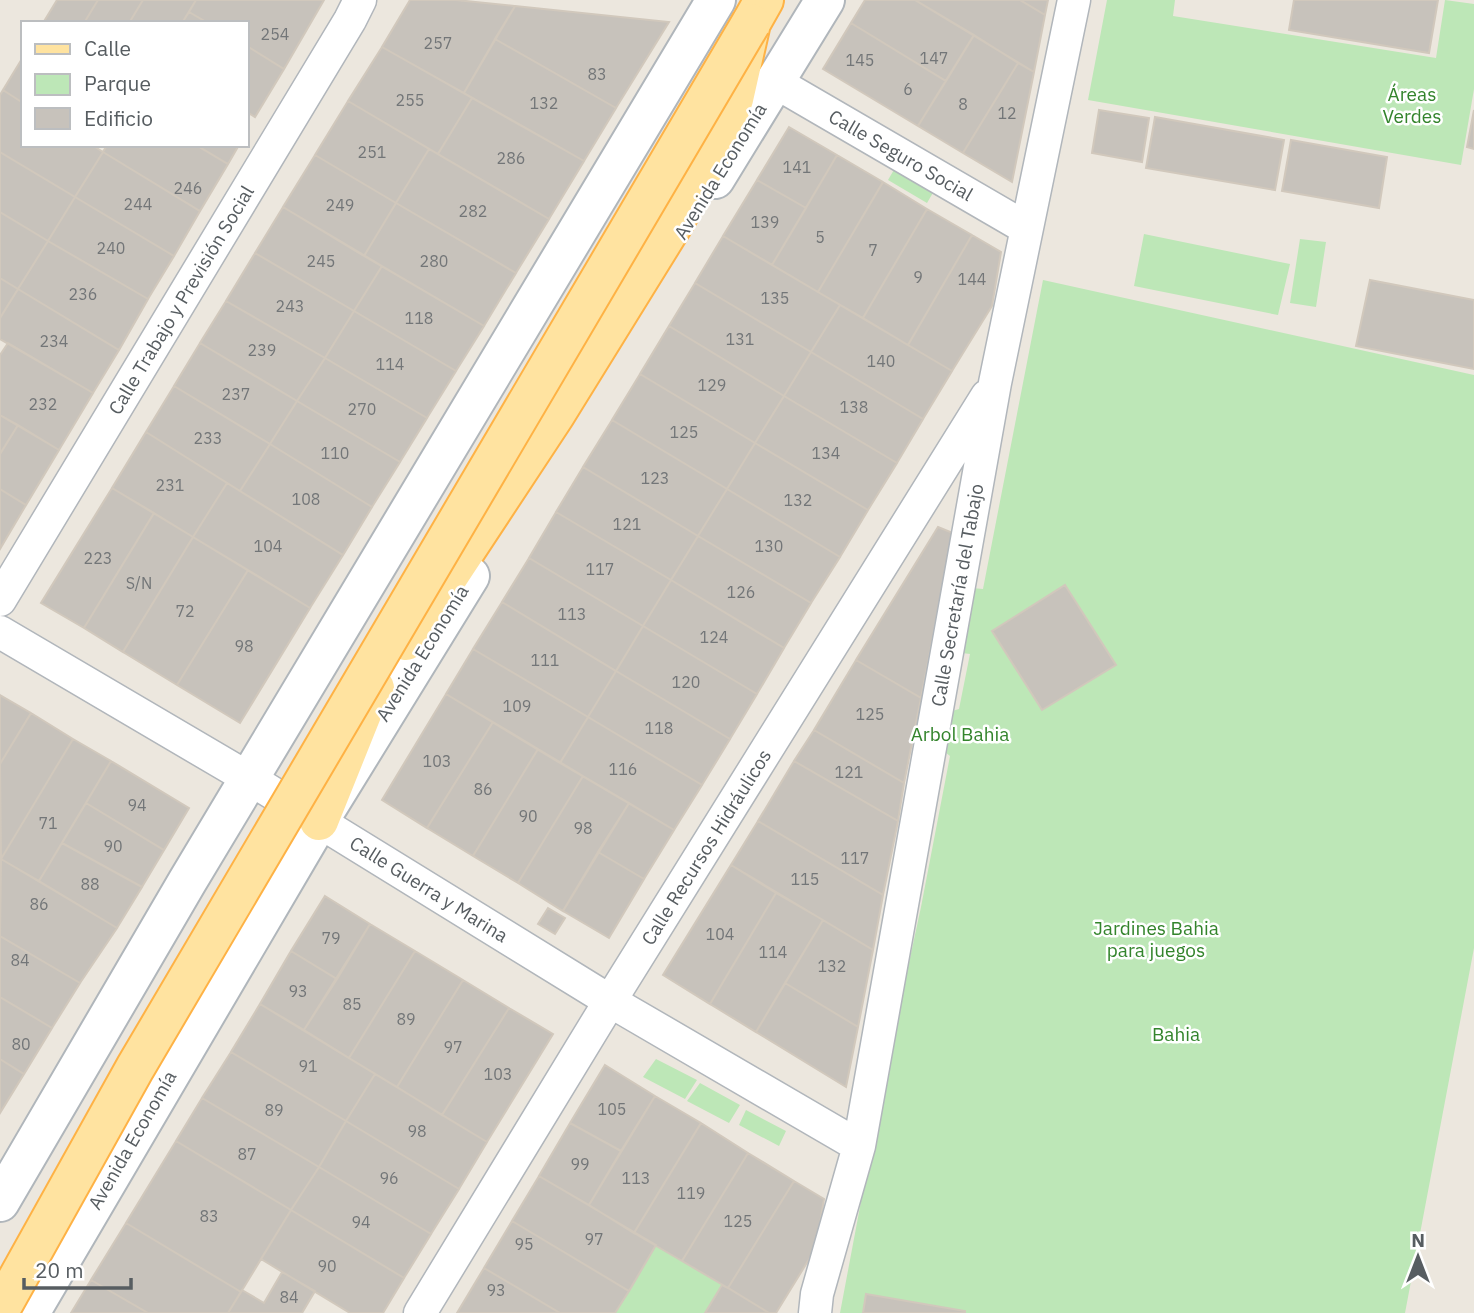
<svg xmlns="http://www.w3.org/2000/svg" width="1474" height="1313" viewBox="0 0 1474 1313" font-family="'IBM Plex Sans',sans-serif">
<rect width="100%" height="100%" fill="#ece7de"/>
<!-- green -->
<path fill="#bde7b7" d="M1107,0H1175L1173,16L1436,58L1445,0L1474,4V89L1461,165L1088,100Z
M895,168L934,191L927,203L888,180Z
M1144,234L1290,264L1278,315L1134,286Z
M1300,239L1326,242L1316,307L1290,303Z
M1043,280L1474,375V948L1405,1313H840L885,1074L921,907L950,756L940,748L949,712L959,709L970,654L954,652L961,587L983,589Z
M656,1059L697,1080L685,1099L643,1077Z
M700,1083L740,1105L729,1123L687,1101Z
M746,1110L786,1131L779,1146L739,1125Z
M656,1245L722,1285L705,1313H615Z"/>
<!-- building -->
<path fill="#c7c2bb" stroke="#d1c8bc" stroke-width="2" d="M57,0H98L84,23H43Z
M98,0H143L129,23H84Z
M143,0H196L182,23H129Z
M196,0H324L284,69L247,46V23H208L189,12Z
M410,0H456L515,6L464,93L382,47Z
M865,0H915L974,35L946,81L851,23Z
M915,0H1020L1045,15L1034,72Z
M1020,0H1048L1045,15Z
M1294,0H1438L1429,53L1289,30Z
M515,6L669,22L616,108L495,39Z
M189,12L208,23H182Z
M851,23L946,81L918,126L823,69Z
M974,35L1018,63L963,153L918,126Z
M495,39L616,108L584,161L464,93Z
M247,46L284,69L255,117L247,112Z
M382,47L472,98L438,154L348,101Z
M23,57V103L3,90Z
M1018,63L1034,72L1012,182L963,153Z
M3,90L23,103V145H92L103,152L75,197L0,152V95Z
M472,98L584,161L549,219L438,154Z
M348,101L429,149L396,203L315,155Z
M1099,110L1149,118L1142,162L1092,153Z
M1474,110V149L1467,147Z
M1155,117L1284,140L1275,190L1146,168Z
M789,127L837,155L806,208L757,180Z
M1291,140L1387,157L1379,208L1282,191Z
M107,145H196L228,164L200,211L103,152Z
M196,145H239L228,164Z
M429,149L549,219L516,273L396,203Z
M0,152L75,197L48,241L0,212Z
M103,152L200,211L174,256L75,197Z
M315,155L396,203L364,256L283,207Z
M837,155L883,182L818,292L772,265Z
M757,180L806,208L772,265L723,236Z
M883,182L927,209L863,318L818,292Z
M75,197L174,256L148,299L48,241Z
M396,203L516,273L484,326L364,256Z
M283,207L382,266L354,311L255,253Z
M927,209L972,235L908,345L863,318Z
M0,212L48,241L18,289L0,278Z
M972,235L1001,252L992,306L952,371L908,345Z
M723,236L840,305L811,352L695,283Z
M48,241L148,299L119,350L18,289Z
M255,253L354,311L325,358L226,301Z
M382,266L484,326L456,371L354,311Z
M0,278L18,289L0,318Z
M1370,280L1474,300V369L1356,346Z
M695,283L811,352L784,396L669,326Z
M18,289L119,350L93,393L0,339V318Z
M226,301L325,358L297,401L200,343Z
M840,305L952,371L923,419L811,352Z
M354,311L456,371L427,418L325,358Z
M669,326L784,396L755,443L640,374Z
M8,343L93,393L59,450L0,415V355Z
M200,343L297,401L270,444L174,386Z
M811,352L923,419L897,463L784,396Z
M325,358L427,418L400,462L297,401Z
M640,374L755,443L727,489L612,420Z
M174,386L270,444L240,491L146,432Z
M784,396L897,463L868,510L755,443Z
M297,401L400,462L372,507L270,444Z
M0,415L18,425L0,454Z
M612,420L727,489L698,536L583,467Z
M18,425L59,450L26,505L0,489V454Z
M146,432L227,483L193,537L112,488Z
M755,443L868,510L840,557L727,489Z
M270,444L372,507L343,555L240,491Z
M583,467L698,536L671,580L556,512Z
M227,483L343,555L310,608L193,537Z
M112,488L154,513L84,628L41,603Z
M0,489L26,505L0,549Z
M727,489L840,557L811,603L698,536Z
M556,512L671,580L643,626L529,558Z
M154,513L193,537L123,652L84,628Z
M938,527L953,533L921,698L856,660Z
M698,536L811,603L784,648L671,580Z
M193,537L248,570L177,685L123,652Z
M529,558L643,626L616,671L502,602Z
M248,570L310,608L240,723L177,685Z
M671,580L784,648L757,694L643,626Z
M1065,585L1116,665L1042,710L992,631Z
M502,602L616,671L588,717L473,649Z
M643,626L757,694L730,739L616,671Z
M473,649L588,717L560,763L446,694Z
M856,660L921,698L904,783L814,730Z
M616,671L730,739L702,785L588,717Z
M446,694L493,722L427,828L382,800Z
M0,695L31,713L0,764Z
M31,713L73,739L1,859L0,764Z
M588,717L702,785L674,830L560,763Z
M493,722L538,749L473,856L427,828Z
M814,730L904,783L898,821L794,761Z
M73,739L111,761L39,881L1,859Z
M538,749L583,776L518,883L473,856Z
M111,761L189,808L164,850L86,803Z
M794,761L898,821L883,895L758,821Z
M583,776L629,803L563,911L518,883Z
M86,803L164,850L142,887L62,843Z
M629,803L674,830L644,879L598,852Z
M758,821L883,895L873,950L731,865Z
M62,843L142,887L117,928L39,881Z
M598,852L644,879L609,938L563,911Z
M1,859L117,928L80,983L0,936Z
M731,865L776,893L710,1004L663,975Z
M776,893L823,920L756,1032L710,1004Z
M325,896L370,924L337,979L291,951Z
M548,908L565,918L555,934L538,924Z
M823,920L873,950L858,1027L785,983Z
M370,924L415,951L349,1058L304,1030Z
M0,936L80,983L52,1028L0,997Z
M291,951L337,979L304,1030L260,1004Z
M415,951L463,980L397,1087L349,1058Z
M463,980L509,1008L442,1115L397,1087Z
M785,983L858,1027L846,1087L756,1032Z
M0,997L52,1028L24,1074L0,1059Z
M260,1004L375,1074L346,1121L231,1052Z
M509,1008L553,1034L487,1142L442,1115Z
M231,1052L346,1121L319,1167L202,1098Z
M0,1059L24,1074L0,1113Z
M605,1065L655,1096L621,1151L570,1123Z
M375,1074L487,1142L459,1189L346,1121Z
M655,1096L701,1123L634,1233L589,1205Z
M202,1098L319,1167L291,1210L176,1141Z
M346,1121L459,1189L431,1234L319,1167Z
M570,1123L621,1151L589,1205L539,1176Z
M701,1123L748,1153L682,1261L634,1233Z
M176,1141L291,1210L241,1292L126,1223Z
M748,1153L794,1181L728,1288L682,1261Z
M319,1167L431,1234L404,1278L291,1210Z
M539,1176L656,1245L629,1291L512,1221Z
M794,1181L824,1199L816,1248L776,1313H769L728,1288Z
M291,1210L404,1278L383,1313H350L261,1259Z
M512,1221L629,1291L615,1313H560L484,1268Z
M126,1223L241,1292L228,1313H148L91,1280Z
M484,1268L560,1313H457Z
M282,1272L315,1291L302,1313H228L242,1290L264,1303Z
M91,1280L148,1313H71Z
M722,1285L728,1288L769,1313H705Z
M866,1294L965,1311V1313H863Z"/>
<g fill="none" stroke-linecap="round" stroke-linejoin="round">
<defs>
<path id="minor" d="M775,82L1026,228
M0,600L350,20L360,0
M0,632L250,779L610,1001L859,1146
M420,1313L610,1001L987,396
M815,1313L817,1294L859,1146L995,383L1074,0"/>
<path id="secondary" d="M715,179L825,0
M0,1202L187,882L716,0
M30,1313L319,821L470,576"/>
<path id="primary" d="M406,641L555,415L672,226L722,136L734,99L751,23L764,0
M319,821L368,699L375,688"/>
</defs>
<!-- minor casing -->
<use href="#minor" stroke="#b1b6bb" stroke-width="35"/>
<!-- secondary casing -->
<use href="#secondary" stroke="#b0b6bb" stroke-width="42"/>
<!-- primary casing -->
<use href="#primary" stroke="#feb245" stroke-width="42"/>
<!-- minor -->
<use href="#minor" stroke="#fff" stroke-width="32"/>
<!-- secondary -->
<use href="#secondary" stroke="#fff" stroke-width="38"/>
<!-- primary -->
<use href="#primary" stroke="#ffe3a0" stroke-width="38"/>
<defs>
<path id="primary-bridge" d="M0,1310L135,1068L751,23"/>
</defs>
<!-- primary-bridge casing -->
<use href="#primary-bridge" stroke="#feb245" stroke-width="42" stroke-linecap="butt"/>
<!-- primary-bridge -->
<use href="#primary-bridge" stroke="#ffe3a0" stroke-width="38"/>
</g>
<g text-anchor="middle" stroke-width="5" stroke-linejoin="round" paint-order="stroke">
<!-- number labels -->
<g font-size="16" fill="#737678">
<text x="275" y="40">254</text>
<text x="438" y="49">257</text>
<text x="934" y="64">147</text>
<text x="860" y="66">145</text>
<text x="597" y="80">83</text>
<text x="908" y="95">6</text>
<text x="410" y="106">255</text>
<text x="544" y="109">132</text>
<text x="963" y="110">8</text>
<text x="1007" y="119">12</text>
<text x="372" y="158">251</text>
<text x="511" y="164">286</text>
<text x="797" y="173">141</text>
<text x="188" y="194">246</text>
<text x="138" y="210">244</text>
<text x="340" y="211">249</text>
<text x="473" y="217">282</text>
<text x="765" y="228">139</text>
<text x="820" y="243">5</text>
<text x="111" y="254">240</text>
<text x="873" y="256">7</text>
<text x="321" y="267">245</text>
<text x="434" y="267">280</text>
<text x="918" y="283">9</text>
<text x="972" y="285">144</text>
<text x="83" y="300">236</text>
<text x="775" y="304">135</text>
<text x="290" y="312">243</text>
<text x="419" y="324">118</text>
<text x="740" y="345">131</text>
<text x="54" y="347">234</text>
<text x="262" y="356">239</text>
<text x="881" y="367">140</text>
<text x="390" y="370">114</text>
<text x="712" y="391">129</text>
<text x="236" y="400">237</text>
<text x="43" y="410">232</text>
<text x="854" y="413">138</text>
<text x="362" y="415">270</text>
<text x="684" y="438">125</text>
<text x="208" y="444">233</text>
<text x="335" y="459">110</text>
<text x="826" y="459">134</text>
<text x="655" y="484">123</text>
<text x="170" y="491">231</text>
<text x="306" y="505">108</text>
<text x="798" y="506">132</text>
<text x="627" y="530">121</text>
<text x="268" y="552">104</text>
<text x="769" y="552">130</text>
<text x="98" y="564">223</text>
<text x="600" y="575">117</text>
<text x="139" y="589">S/N</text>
<text x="741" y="598">126</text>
<text x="185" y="617">72</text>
<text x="572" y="620">113</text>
<text x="714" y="643">124</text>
<text x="244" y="652">98</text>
<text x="545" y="666">111</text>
<text x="686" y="688">120</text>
<text x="517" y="712">109</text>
<text x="870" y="720">125</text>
<text x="659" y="734">118</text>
<text x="437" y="767">103</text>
<text x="623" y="775">116</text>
<text x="849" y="778">121</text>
<text x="483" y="795">86</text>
<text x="137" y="811">94</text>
<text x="528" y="822">90</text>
<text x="48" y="829">71</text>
<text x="583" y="834">98</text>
<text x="113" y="852">90</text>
<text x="855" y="864">117</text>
<text x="805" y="885">115</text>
<text x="90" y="890">88</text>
<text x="39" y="910">86</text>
<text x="720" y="940">104</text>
<text x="331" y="944">79</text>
<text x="773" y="958">114</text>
<text x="20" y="966">84</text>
<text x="832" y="972">132</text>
<text x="298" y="997">93</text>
<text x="352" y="1010">85</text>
<text x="406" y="1025">89</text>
<text x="21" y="1050">80</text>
<text x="453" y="1053">97</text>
<text x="308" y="1072">91</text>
<text x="498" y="1080">103</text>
<text x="612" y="1115">105</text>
<text x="274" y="1116">89</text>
<text x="417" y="1137">98</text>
<text x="247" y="1160">87</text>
<text x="580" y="1170">99</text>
<text x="389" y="1184">96</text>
<text x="636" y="1184">113</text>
<text x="691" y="1199">119</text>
<text x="209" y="1222">83</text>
<text x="738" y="1227">125</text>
<text x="361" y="1228">94</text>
<text x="594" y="1245">97</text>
<text x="524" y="1250">95</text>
<text x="327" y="1272">90</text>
<text x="496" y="1296">93</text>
<text x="289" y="1303">84</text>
</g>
<!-- park labels -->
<g font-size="19" fill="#33842c" stroke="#fff">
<text x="1412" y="101">Áreas<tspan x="1412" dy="22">Verdes</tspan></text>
<text x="960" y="741">Arbol Bahia</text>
<text x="1156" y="935">Jardines Bahia<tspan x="1156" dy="22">para juegos</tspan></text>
<text x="1176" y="1041">Bahia</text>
</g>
<!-- street labels -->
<g font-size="19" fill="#575d61" stroke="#fff">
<text transform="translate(901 155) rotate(30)" y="7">Calle Seguro Social</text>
<text transform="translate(720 171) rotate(-58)" y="7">Avenida Economía</text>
<text transform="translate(181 300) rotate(-59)" y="7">Calle Trabajo y Previsión Social</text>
<text transform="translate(957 595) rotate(-80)" y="7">Calle Secretaría del Tabajo</text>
<text transform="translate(422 653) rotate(-58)" y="7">Avenida Economía</text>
<text transform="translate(706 847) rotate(-58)" y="7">Calle Recursos Hidráulicos</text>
<text transform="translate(429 889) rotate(32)" y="7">Calle Guerra y Marina</text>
<text transform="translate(132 1140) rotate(-60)" y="7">Avenida Economía</text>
</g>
</g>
<!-- legend -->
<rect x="21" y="21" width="228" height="126" fill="#ffffff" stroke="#bcbec0" stroke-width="2"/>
<rect x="35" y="44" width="35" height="10" fill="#ffe3a0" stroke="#bcbec0" stroke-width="2"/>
<text x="84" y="56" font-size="21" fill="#575d61">Calle</text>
<rect x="35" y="74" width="35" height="21" fill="#bde7b7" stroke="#bcbec0" stroke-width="2"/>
<text x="84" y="91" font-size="21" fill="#575d61">Parque</text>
<rect x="35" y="108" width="35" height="21" fill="#c7c2bb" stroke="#bcbec0" stroke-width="2"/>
<text x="84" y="126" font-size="21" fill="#575d61">Edificio</text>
<!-- north arrow -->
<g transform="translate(1418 1257)" stroke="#ffffff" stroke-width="5" paint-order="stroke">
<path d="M0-5L12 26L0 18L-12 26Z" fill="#575d61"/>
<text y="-10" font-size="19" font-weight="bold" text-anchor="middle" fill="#575d61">N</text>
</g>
<!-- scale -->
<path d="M24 1278v10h107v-10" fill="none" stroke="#575d61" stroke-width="3.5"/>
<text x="35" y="1278" font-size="21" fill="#575d61" stroke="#ffffff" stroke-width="5" paint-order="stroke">20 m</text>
</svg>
